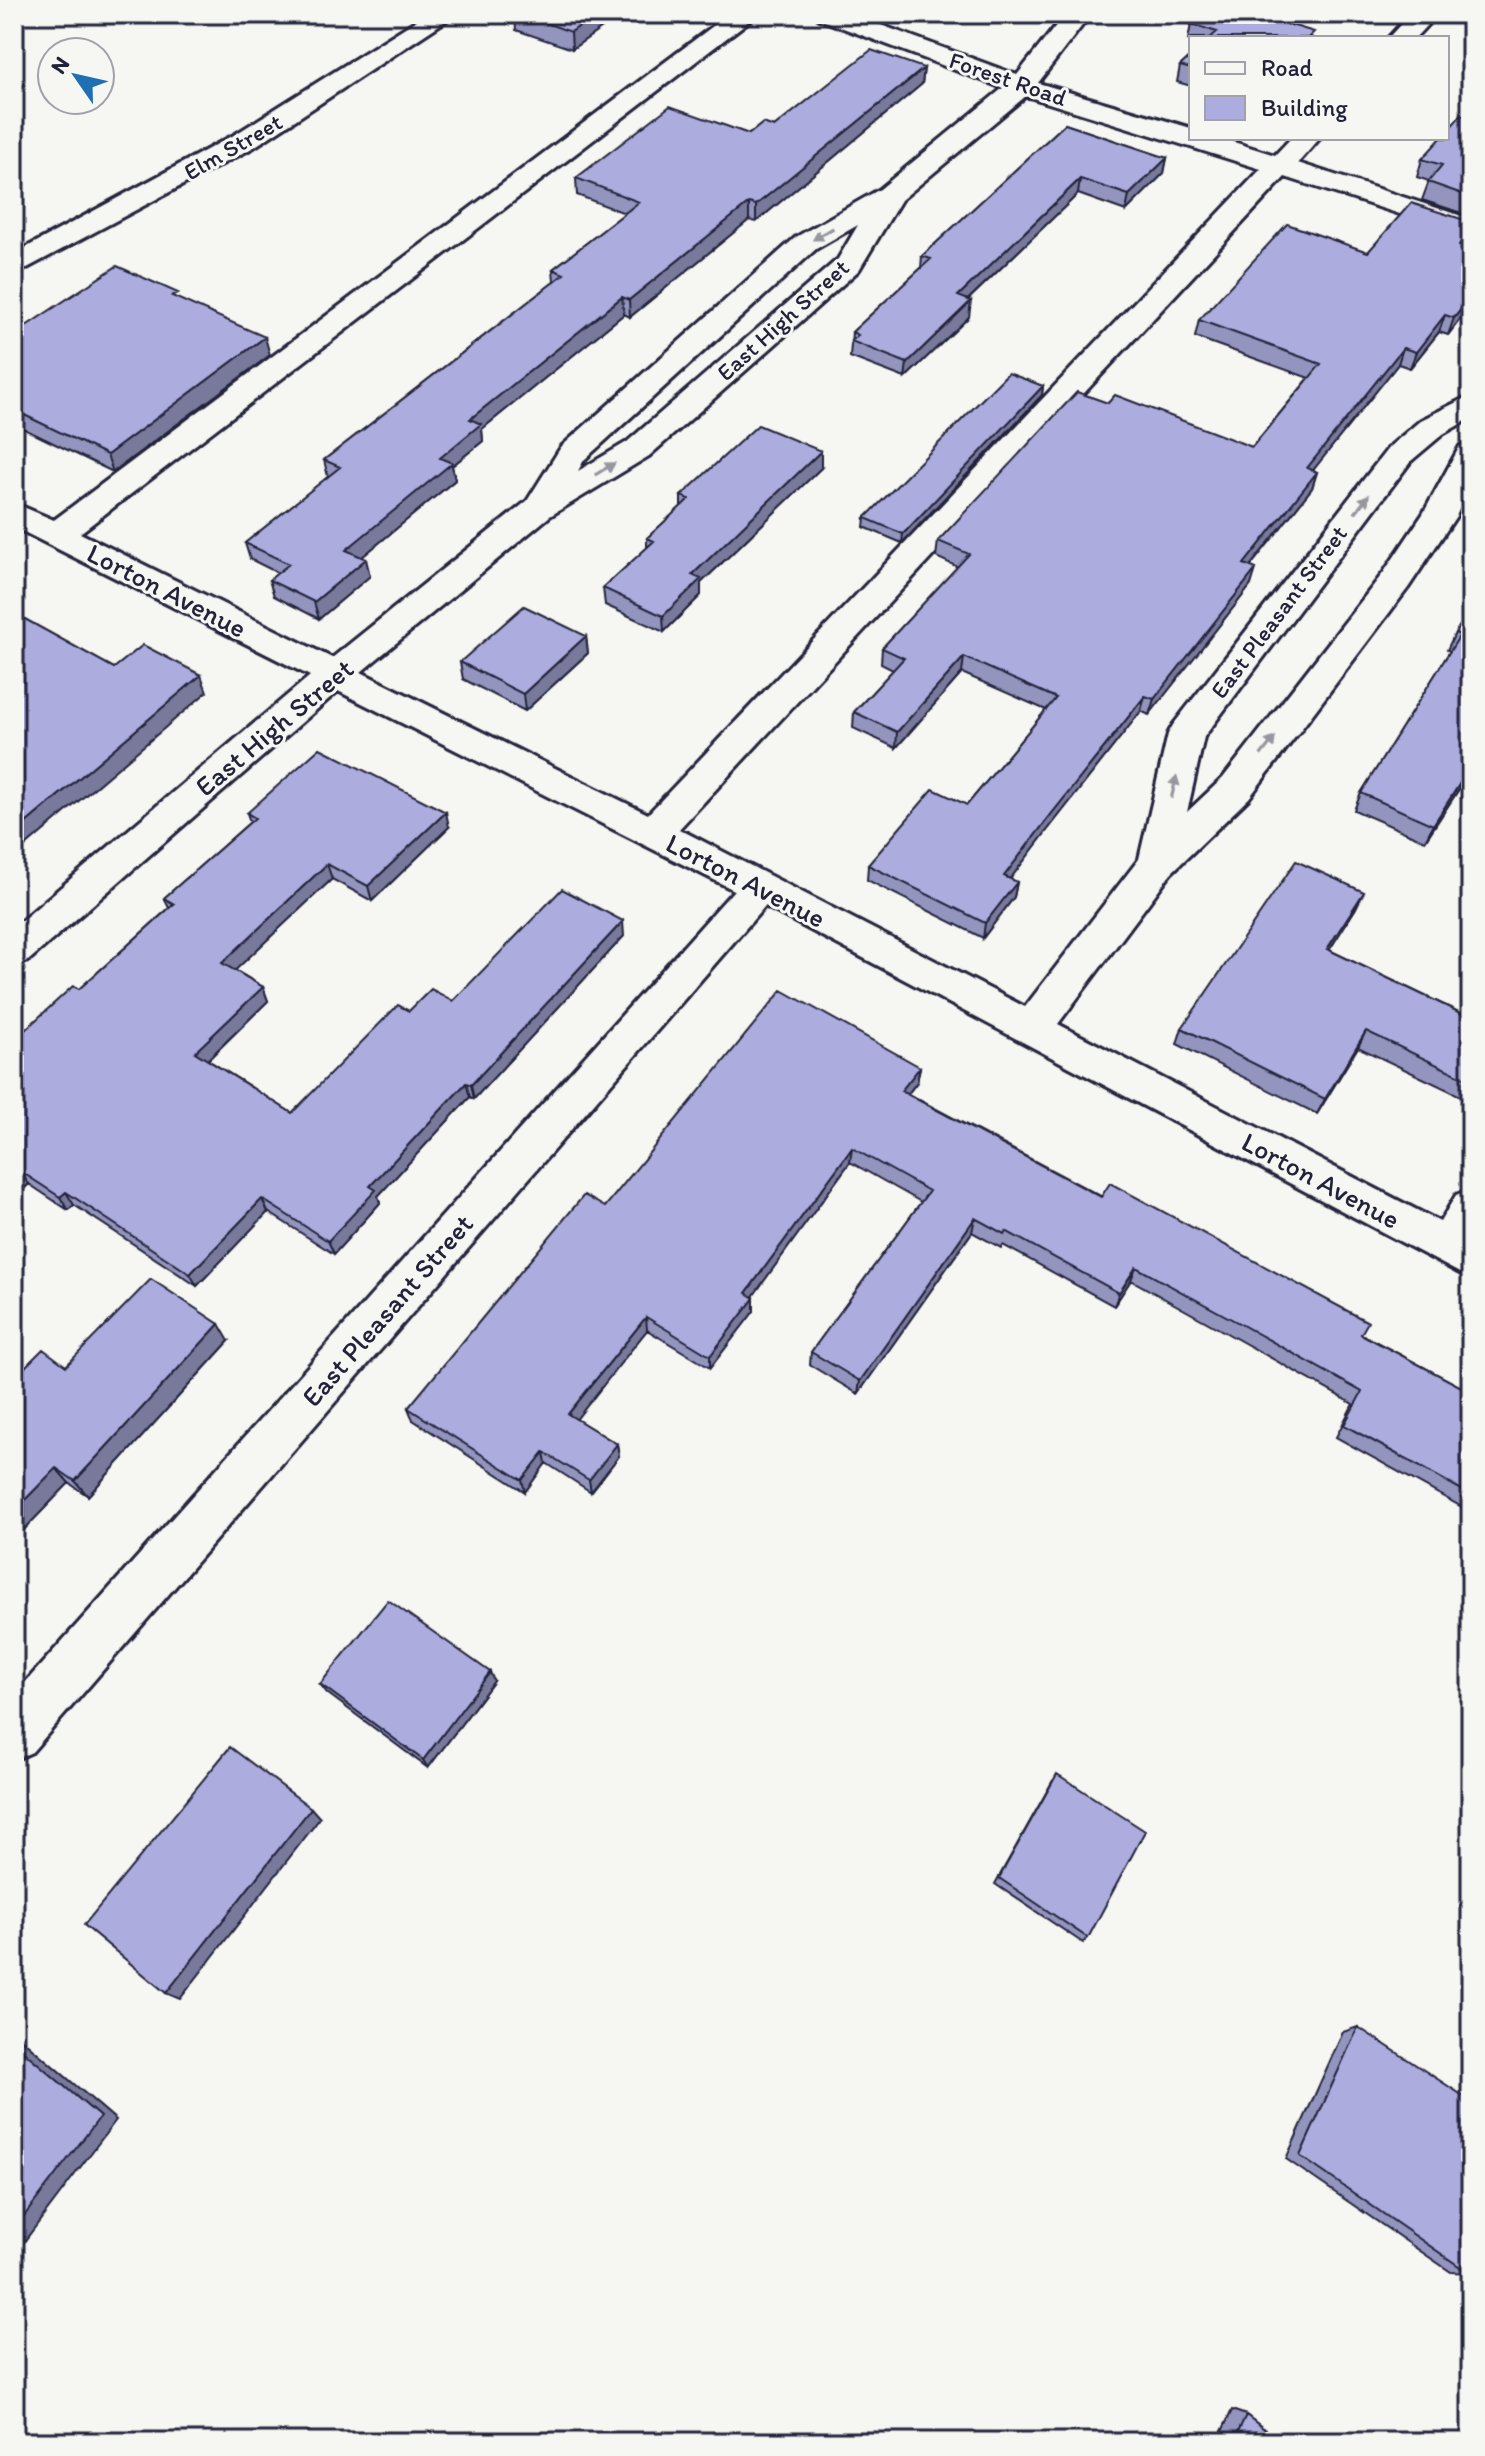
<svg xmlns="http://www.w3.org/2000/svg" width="1485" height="2456" viewBox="0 0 1485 2456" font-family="Itim,sans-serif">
<rect width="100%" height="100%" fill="#f6f6f2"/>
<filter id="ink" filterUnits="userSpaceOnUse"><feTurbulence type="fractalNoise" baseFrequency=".0125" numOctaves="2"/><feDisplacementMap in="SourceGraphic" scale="16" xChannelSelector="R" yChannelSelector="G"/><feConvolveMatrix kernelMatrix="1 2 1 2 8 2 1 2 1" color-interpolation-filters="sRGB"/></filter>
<g filter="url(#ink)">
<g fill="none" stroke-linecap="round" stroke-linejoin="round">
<defs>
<path id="minor" d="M426,14H456L254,147L14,275V254L234,135Z
M729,14H758L80,533L332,658L527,501L561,447L796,237L880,189L1003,88L819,19L815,14H851L1017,75L1065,14H1091L1038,83L1191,128V138H1221L1275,155L1291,138H1320L1298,163L1471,219V237L1285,177L679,829L1025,1007L1139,859L1168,734L1173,725L1389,447L1421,420L1471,395V418L1443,434L1411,461L1204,737L1187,812L1223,778L1384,572L1423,514L1460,446L1471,443V485L1456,516L1408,588L1249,798L1171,873L1058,1024L1440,1222L1456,1195L1471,1189V1279L765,906L32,1752L14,1760V1695L734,890L338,691L28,961L14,965V927L310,676L14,527V503L54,520ZM1026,96L1261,169L648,814L361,672L550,516L649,456L859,270L901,200ZM858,225L838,259L627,442L578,471L584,460L816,249Z
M1410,14H1437L1415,38H1388Z"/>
</defs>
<!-- minor casing -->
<use href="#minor" stroke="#22223b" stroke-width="6"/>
<!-- minor -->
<use href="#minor" fill="#f6f6f2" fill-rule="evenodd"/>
</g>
<!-- wall -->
<path fill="#9495bf" stroke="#22223b" stroke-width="2" d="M515,14H622L572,49L516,30Z
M1282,16L1278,21L1313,38H1191V41L1188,40L1191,24Z
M1191,56V86L1177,82L1180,66Z
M924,68L922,84L756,222L749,220L630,317L624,314L482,429L483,441L452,466L455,480L362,557L370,576L319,619L274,596L269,580L278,573L250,559L245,543L328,477L324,460L554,282L553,269L625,213L577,195L576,178L774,127Z
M1471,118V216L1422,200L1429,181L1417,177L1422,159Z
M1065,124L1167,158L1164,173L1126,211L1078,194L968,300L969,317L905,378L850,357L852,332L921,268L922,256Z
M1471,240L1465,247L1471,249V305L1448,335L1439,332L1410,368L1398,364L1313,470L1317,472L1312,488L1250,567L1251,585L1149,715L1141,711L1046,832L1010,879L1017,882L1014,897L983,938L867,880L868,865L967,805L1046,710L962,673L896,748L853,728L854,712L893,670L881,664L882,648L958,567L936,557L938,541L1108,403L1252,447L1309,378L1195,337L1199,320L1368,252Z
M180,300L270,355L113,472L14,424V334Z
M1043,386L1042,395L902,543L864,527L865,518Z
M821,468L701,583V595L664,632L605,605L603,588L647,548V538L681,507V496Z
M1471,609V788L1470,790L1461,786L1425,841L1354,810L1361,793L1450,651L1447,650L1455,633Z
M586,636L588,653L525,711L463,679L460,662Z
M247,813L449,827L372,901L332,879L235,970L263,987L268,1001L208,1060L292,1113L409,1011L453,1001L624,936L474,1099L470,1097L378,1196L380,1203L334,1254L268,1212L197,1286L74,1205L68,1210L29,1184L14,1198V1040L79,989L169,908L164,898L250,822Z
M1356,908L1329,950L1471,1018V1101L1358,1047L1317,1114L1177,1044L1182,1028Z
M920,1067L917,1082L908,1094L1471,1392V1512L1336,1437L1353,1404L1230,1335L1131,1280L1114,1306L1003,1245L1001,1248L972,1232L858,1394L810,1365L811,1352L921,1202L850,1162L752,1297L754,1311L710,1368L647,1330L576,1419L617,1444L619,1456L591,1492L546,1463L525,1492L413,1420L408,1408L605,1207Z
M229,1341L88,1496L69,1483L14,1540V1378L66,1366Z
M494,1681L428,1768L327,1693L320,1684Z
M1471,1742V1767L1462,1762Z
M1052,1782L1088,1938L1083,1943L995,1884Z
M1358,2027L1469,2273L1451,2272L1286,2159L1343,2032Z
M1232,2410L1246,2415L1281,2442H1217Z"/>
<!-- shaded-wall -->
<path fill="#78799b" stroke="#22223b" stroke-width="2" d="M596,14H622L572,49L571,32Z
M1273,14H1283L1282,16L1265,34L1268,18Z
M924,68L922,84L756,222V205Z
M1167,158L1164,173L1126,211L1129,195Z
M1080,179L1078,194L956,311L958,296Z
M749,203V220L630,317L629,300Z
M1471,231V240L1453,262L1459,245Z
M622,297L624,314L482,429L483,441L452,466L455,480L350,567L346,550L440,458L470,419Z
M1471,297V305L1448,335L1454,318Z
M971,301L969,317L905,378L907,363Z
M1445,315L1439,332L1410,368L1416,352Z
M265,337L270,355L113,472L107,455Z
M1403,348L1398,364L1302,484L1307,468Z
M1043,386L1042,395L902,543L903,534Z
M821,451V468L701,583V595L664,632L663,616L692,575Z
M1317,472L1312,488L1239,580L1244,564Z
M366,559L370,576L319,619L314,602Z
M1256,569L1251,585L1149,715L1154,699Z
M586,636L588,653L525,711L523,694Z
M964,657L962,673L896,748L897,732Z
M201,675L207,692L14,856V833Z
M1145,696L1141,711L1046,832L1001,891L1004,876L1049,817Z
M1469,769L1461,786L1425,841L1433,825Z
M446,812L449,827L372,901L368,886Z
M327,864L332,879L228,977L222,963Z
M1017,882L1014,897L983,938L985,923Z
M1364,892L1356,908L1320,965L1327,949Z
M623,921L624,936L474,1099L471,1085Z
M263,987L268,1001L201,1066L195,1052Z
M1366,1031L1358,1047L1317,1114L1325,1099Z
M920,1067L917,1082L899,1105L901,1091Z
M466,1083L470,1097L378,1196L380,1203L334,1254L328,1241L370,1186Z
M852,1148L850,1162L746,1306V1293Z
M20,1171L29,1184L14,1198V1177Z
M66,1192L74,1205L68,1210L60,1197Z
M262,1199L268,1212L197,1286L190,1274Z
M975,1218L972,1232L858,1394L860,1381Z
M1136,1267L1131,1280L1114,1306L1119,1293Z
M754,1298V1311L710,1368V1356Z
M646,1317L647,1330L571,1426L568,1414Z
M219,1324L229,1341L88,1496L75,1481Z
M617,1444L619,1456L591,1492L589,1480Z
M544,1452L546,1463L525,1492L522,1480Z
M56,1468L69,1483L14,1540V1511Z
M490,1672L494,1681L428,1768L423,1760Z
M311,1808L320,1818L180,1999L166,1993Z
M14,2035L18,2036L116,2120L14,2255Z"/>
<!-- building -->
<path fill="#acadde" stroke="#22223b" stroke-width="2" d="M520,14H596L571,32Z
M1202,14H1273L1268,18L1314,32L1308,38H1210L1217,32L1191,24Z
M871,50L924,68L756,205L749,203L629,300L622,297L470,419L481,424L440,458L452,463L346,550L366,559L314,602L269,580L289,564L245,543L340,467L324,460L564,274L553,269L639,202L576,178L670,106L749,134L763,123L774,127Z
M1191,56V69L1180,66Z
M1461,115L1471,118V197L1428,182L1442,165L1422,159L1441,138H1447V131Z
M1065,124L1167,158L1129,195L1080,179L958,296L971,301L907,363L851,341L858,335L852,332L931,259L922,256Z
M1411,203L1471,222V231L1459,245L1471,249V297L1454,318L1445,315L1416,352L1403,348L1307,468L1317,472L1244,564L1256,569L1154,699L1145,696L1049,817L1004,876L1017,882L985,923L868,865L933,789L967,805L1056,698L964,657L897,732L854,712L904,658L882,648L969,554L938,541L1077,392L1108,403L1115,395L1252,447L1321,364L1199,320L1287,224L1368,252Z
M117,266L178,293L172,296L265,337L107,455L14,410V334Z
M1008,373L1043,386L903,534L865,518Z
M758,425L821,451L692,575L701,579L663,616L603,588L654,541L647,538L689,499L681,496Z
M524,606L586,636L523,694L460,662Z
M1471,609V770L1469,769L1433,825L1361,793L1460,635L1455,633Z
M14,613L114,668L143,645L201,675L14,833Z
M320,748L446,812L368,886L327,864L222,963L263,987L195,1052L292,1113L398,1005L409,1011L431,989L453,1001L562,889L623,921L471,1085L466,1083L370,1186L376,1190L328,1241L262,1199L190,1274L66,1192L60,1197L20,1171L14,1177V1040L73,986L79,989L174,904L164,898L255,818L247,813Z
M1296,861L1364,892L1327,949L1471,1018V1081L1366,1031L1325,1099L1182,1028Z
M782,990L920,1067L901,1091L1101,1197L1110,1183L1368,1322L1361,1334L1471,1392V1495L1344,1425L1362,1392L1237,1322L1136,1267L1119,1293L1006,1231L1004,1234L975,1218L860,1381L811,1352L929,1191L852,1148L746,1293L754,1298L710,1356L646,1317L568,1414L617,1444L589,1480L544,1452L522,1480L408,1408L584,1195L605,1207Z
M151,1279L219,1324L75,1481L56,1468L14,1511V1378L43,1349L66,1366Z
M388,1600L490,1672L423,1760L320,1684Z
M230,1747L311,1808L166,1993L84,1925Z
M1057,1774L1145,1831L1088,1938L999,1878Z
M1358,2027L1471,2101V2269L1469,2273L1300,2156Z
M14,2043L100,2117L14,2229Z
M1246,2415L1281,2442H1233Z"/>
<!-- one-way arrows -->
<defs><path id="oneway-solid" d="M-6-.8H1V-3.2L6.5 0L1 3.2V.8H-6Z" transform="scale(2)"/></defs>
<g fill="#9797a0">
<use href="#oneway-solid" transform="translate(823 234) rotate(150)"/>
<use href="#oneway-solid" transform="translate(605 469) rotate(-31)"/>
<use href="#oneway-solid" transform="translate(1362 504) rotate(-53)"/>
<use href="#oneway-solid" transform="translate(1268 746) rotate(-52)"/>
<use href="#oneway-solid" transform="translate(1174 787) rotate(-77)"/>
</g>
</g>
<g text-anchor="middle" stroke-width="6" stroke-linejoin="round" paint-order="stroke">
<!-- far-street labels -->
<g font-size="24" fill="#22223b" stroke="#f6f6f2">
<text transform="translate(1008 79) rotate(19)" y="8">Forest Road</text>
<text transform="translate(233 147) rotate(-30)" y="8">Elm Street</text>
<text transform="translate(783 320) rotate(-42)" y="8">East High Street</text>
<text transform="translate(1279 612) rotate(-53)" y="8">East Pleasant Street</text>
</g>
<!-- street labels -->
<g font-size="28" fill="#22223b" stroke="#f6f6f2">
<text transform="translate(167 590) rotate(27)" y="10">Lorton Avenue</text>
<text transform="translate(274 727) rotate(-40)" y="10">East High Street</text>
<text transform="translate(746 880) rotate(27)" y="10">Lorton Avenue</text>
<text transform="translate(1321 1180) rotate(28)" y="10">Lorton Avenue</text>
<text transform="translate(387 1310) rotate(-49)" y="10">East Pleasant Street</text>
</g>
</g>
<!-- margin -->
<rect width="1485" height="2456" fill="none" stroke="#f6f6f2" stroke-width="48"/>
<rect x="24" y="24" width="1437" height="2408" fill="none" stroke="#22223b" stroke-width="3" filter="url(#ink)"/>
<!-- legend -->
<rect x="1189" y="36" width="260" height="104" fill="#f6f6f2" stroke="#a1a1a9" stroke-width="2"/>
<rect x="1205" y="62" width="40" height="12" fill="#f6f6f2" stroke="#a1a1a9" stroke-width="2"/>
<text x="1261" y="76" font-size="24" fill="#22223b">Road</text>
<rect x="1205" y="96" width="40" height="24" fill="#acadde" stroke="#a1a1a9" stroke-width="2"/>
<text x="1261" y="116" font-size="24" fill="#22223b">Building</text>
<!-- north arrow -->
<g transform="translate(76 76) rotate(304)"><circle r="38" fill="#f6f6f2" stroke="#a1a1a9" stroke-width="2"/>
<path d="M0-6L14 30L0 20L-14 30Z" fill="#1f6fb2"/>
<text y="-12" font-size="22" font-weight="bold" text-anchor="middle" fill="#22223b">N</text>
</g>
</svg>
